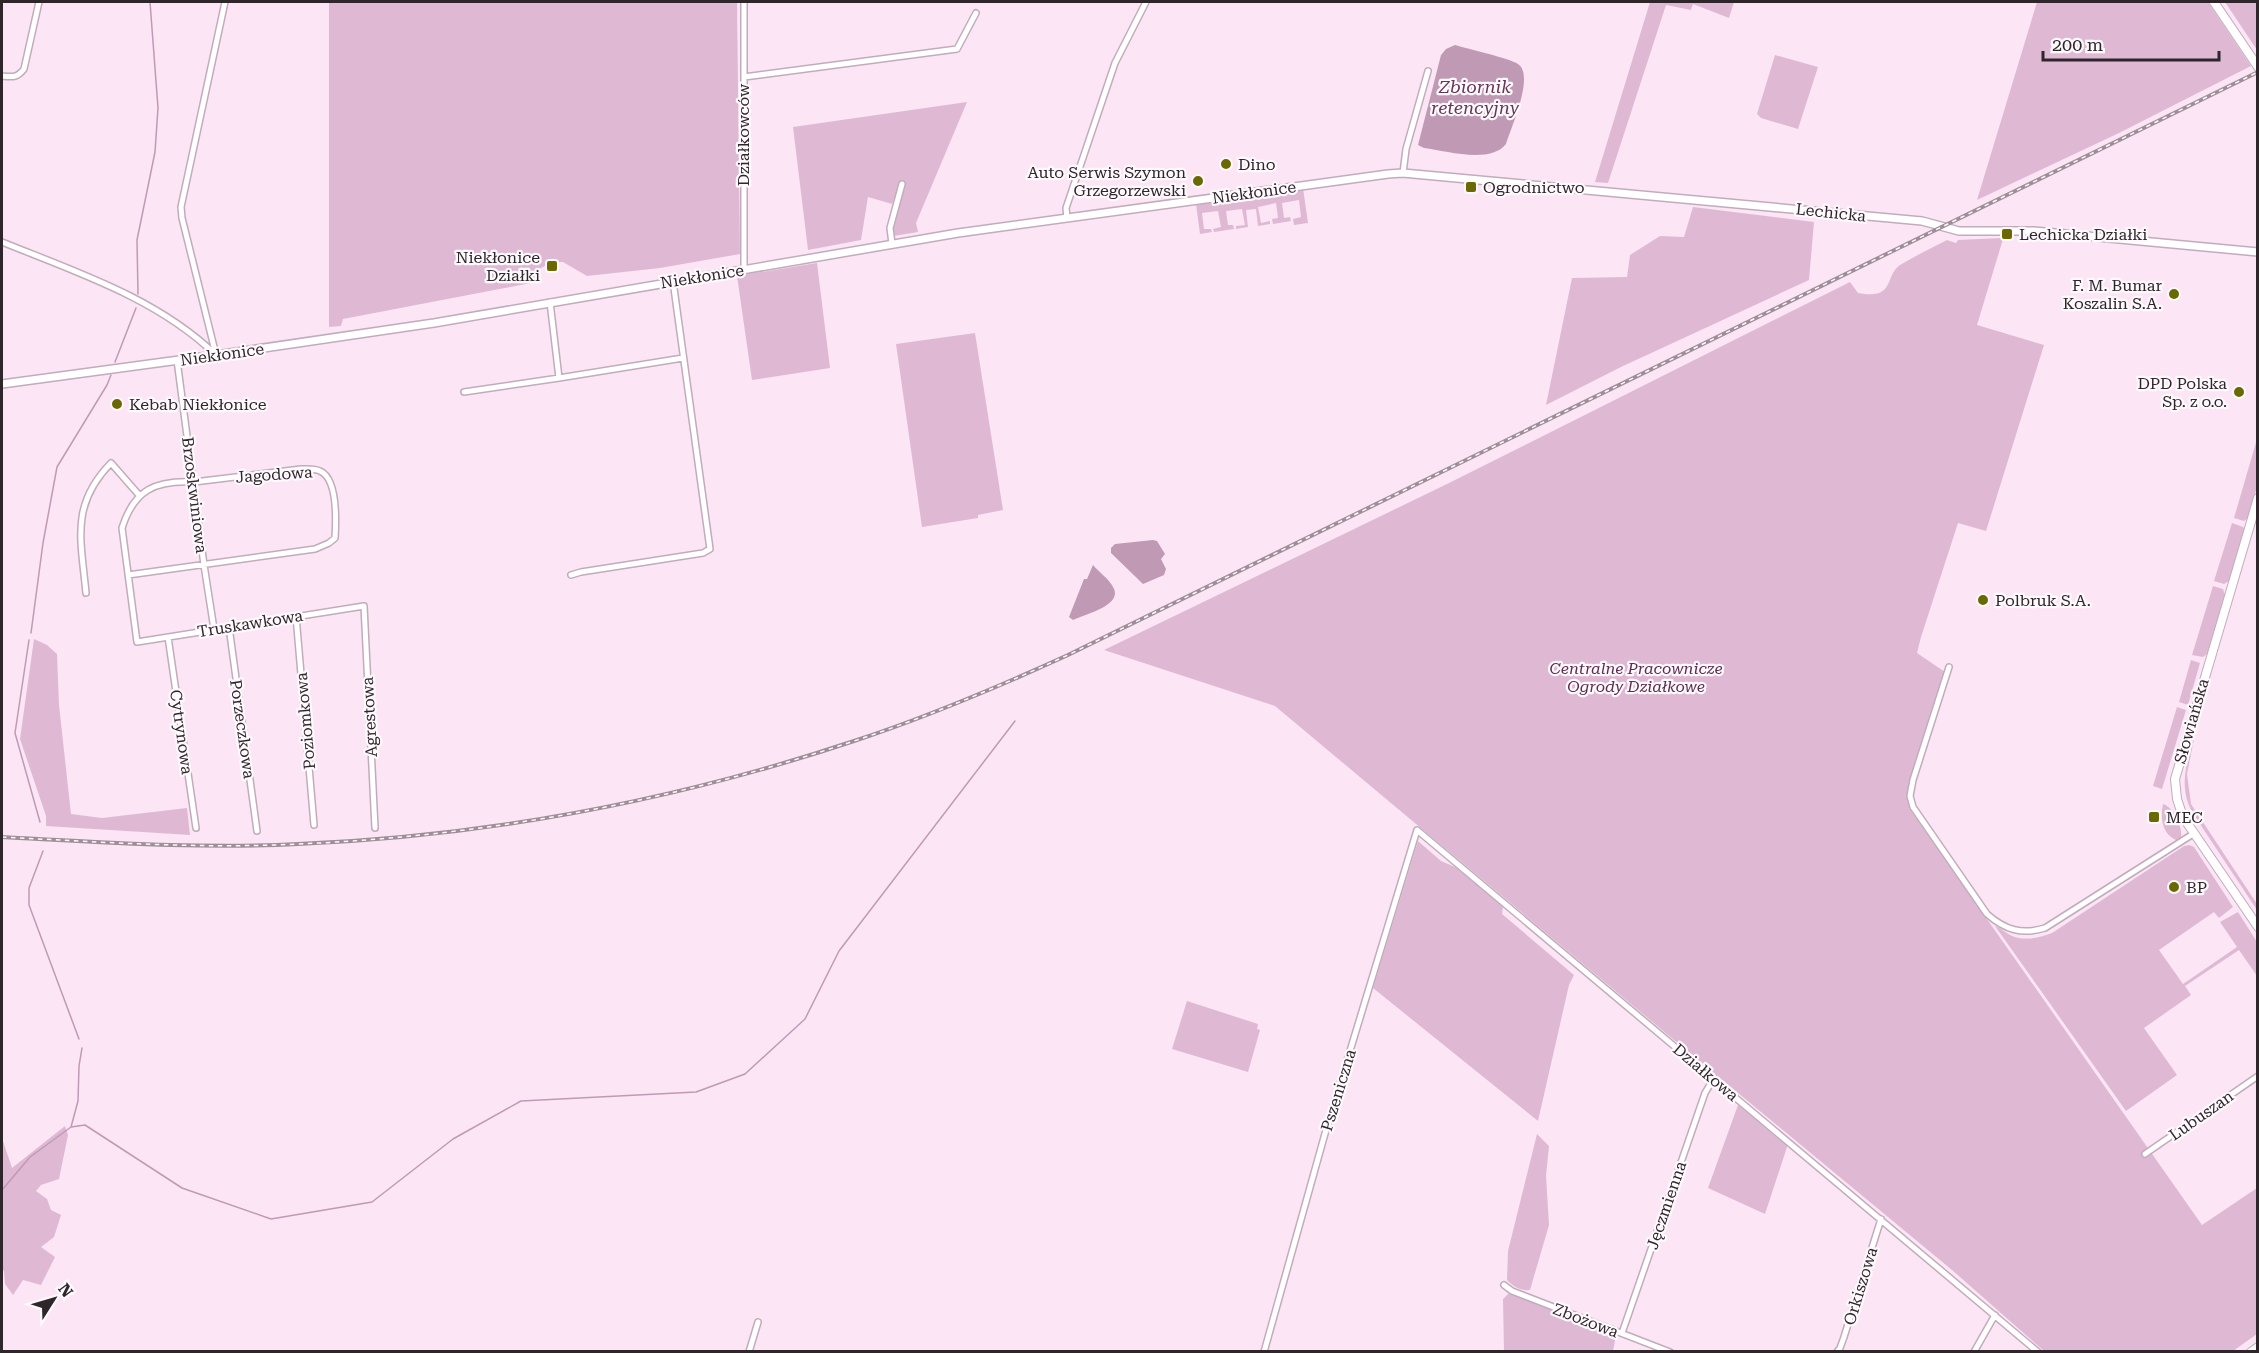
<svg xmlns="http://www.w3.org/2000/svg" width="2259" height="1353" viewBox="0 0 2259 1353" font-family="'Roboto Serif',serif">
<rect width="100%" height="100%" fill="#fce5f5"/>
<!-- green -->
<path fill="#dfb9d4" d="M329,2H737L740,254L660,268L587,276L563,262H553L539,269L531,283L343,319L341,326L329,327Z
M1650,2H1734L1729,18L1693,4L1691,10L1666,5L1608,183L1595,182Z
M2037,2H2208L2251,66L2119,133L1977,200Z
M2225,2H2257V50Z
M1775,55L1818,67L1798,129L1761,118L1757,114Z
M967,102L916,223L918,232L894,236L892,228L901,196L896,194L892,204L868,197L861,240L808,250L793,127Z
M1303,188L1308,223L1294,225L1293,219L1301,217L1299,200L1282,203L1284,218L1290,217L1291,221L1273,224L1272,219L1278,218L1276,203L1258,207L1261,223L1270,221V224L1258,226L1256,209L1246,210L1248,227L1236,229V226L1245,225L1242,209L1226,211L1228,225H1233L1234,229L1214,232L1213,229L1221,227L1218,211L1202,213L1204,229H1211L1212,232L1200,234L1196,204Z
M1693,207L1814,222L1809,280L1621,367L1546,405L1572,278L1627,277L1630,255L1660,236L1684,237Z
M2001,238L2003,239L1977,325L2044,345L1986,531L1958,523L1921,637L1917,653L1945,672L1932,711L1909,808L2202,1225L2257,1188V1334L2233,1351H2044L1952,1270L1680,1045L1275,706L1104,650L1447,484L1850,282L1858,293C1896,300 1884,276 1900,265C1915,256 1931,248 1947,240L1956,243L1958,240Z
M817,263L830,368L752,380L737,276Z
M975,333L1003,510L978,515V518L922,527L896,344Z
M2257,439V487L2248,518L2244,521L2234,518Z
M2232,523L2243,527L2245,530L2229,581L2224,584L2214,581Z
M2213,586L2223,589L2225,595L2207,654L2203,657L2192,655Z
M34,639L47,645L57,654L59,705L71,814L102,818L187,808L190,835L46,826V816L20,739Z
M2191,660L2200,663L2188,705L2179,702Z
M2177,707L2186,710L2162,789L2153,786Z
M2195,734L2187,774L2191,804L2257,904V910L2194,815C2177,788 2187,762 2195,734Z
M2163,804C2175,808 2183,828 2181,839L2178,841C2162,835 2160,818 2163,804Z
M1418,841L1441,861L1455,867L1503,906L1502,914L1574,975L1569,985L1538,1121L1373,988Z
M2189,845L2194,847L2233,907L2219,918L2214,912L2159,950L2183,984L2237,947L2220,922L2238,912L2257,942V976L2239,950L2185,986L2191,995L2144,1028L2177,1075L2126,1111L1995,926C2001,928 2006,933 2012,936C2025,941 2039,938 2052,933L2184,846Z
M1187,1001L1258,1024L1257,1029L1260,1030L1248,1072L1172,1049Z
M1738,1105L1788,1144L1765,1214L1708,1188Z
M65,1126L68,1135L59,1179L41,1185L36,1191L47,1199L51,1210L61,1215L54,1237L41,1247L55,1257L41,1285L23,1280L13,1295L5,1284L4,1271L2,1270V1138L12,1168Z
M1537,1134L1549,1146L1546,1176L1549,1225L1530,1290C1520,1291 1514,1287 1507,1280L1508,1251Z
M1509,1293L1616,1335L1613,1351H1504L1503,1299Z"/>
<!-- water -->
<path fill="#c09ab5" d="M1455,45C1468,49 1509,58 1518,64C1535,75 1511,128 1506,144C1491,164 1446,151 1424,148L1418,145L1441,55L1446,49Z
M1153,540L1157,541L1165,554L1161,559L1166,569L1164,575L1143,584L1111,553V548L1115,544Z
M1093,565C1099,572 1109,579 1113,587C1124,605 1086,614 1073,620L1069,617L1084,579H1087Z"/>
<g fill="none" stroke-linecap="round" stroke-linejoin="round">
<!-- stream -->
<path stroke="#c09ab5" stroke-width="1.5" d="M138,294L137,240L155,152L158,108L150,2
M115,362L136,308
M31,633L43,543L57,467L107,385L111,375
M29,640L15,733L40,822
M43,851L29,888V905L79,1039
M71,1127L85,1125L182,1188L271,1219L372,1202L453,1139L521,1101L696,1092L745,1074L805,1019L839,951L1015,721
M2,1190L30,1157L71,1127L78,1101L79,1066L82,1048"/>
<defs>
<path id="minor" d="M2,76C13,77 17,78 24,69L39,2
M744,77L957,49L976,13
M1403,173L1406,149L1428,71
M1067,218L1066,208L1115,63L1146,2
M2,242C76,272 157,298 216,355
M892,244L890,228L902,184
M744,269V2
M216,355L182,218L181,207L225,2
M177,360L204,565L214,629
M559,378L683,358
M464,392L559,378L550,302
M128,575L315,549L329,543L335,538C336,522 338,479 320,471C314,468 307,469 301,469L194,482C155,480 134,490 122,528L137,642L364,606L375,828
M571,575L581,572L703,553L710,549L673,281
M86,593C81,540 70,505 111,463L139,495
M296,616L314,825
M229,627L257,831
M168,637L196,828
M1949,667L1913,780L1910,796L1913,807L1987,914C2005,930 2022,935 2045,928L2193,834
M2145,1154L2258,1076
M1504,1285L1512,1291L1670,1352
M1622,1333L1705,1093L1714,1078
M749,1352L758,1322
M1264,1352L1326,1130L1417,830L2038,1352
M1837,1352L1840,1348L1844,1337L1881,1219
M1974,1352L1995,1315"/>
<path id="tertiary" d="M2,384L216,355L434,323L958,233L1388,174L1403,173L1922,221L1959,231H2034L2258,252"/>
<path id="secondary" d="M2214,2L2258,67
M2258,498L2175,779L2177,799L2183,817L2258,927
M2251,1352L2258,1347"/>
</defs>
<!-- minor casing -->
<use href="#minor" stroke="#c2acbc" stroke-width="8"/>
<!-- tertiary casing -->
<use href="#tertiary" stroke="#c2acbc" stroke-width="10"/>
<!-- secondary casing -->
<use href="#secondary" stroke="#c2acbc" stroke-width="10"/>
<!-- minor -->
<use href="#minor" stroke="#fff" stroke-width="5"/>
<!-- tertiary -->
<use href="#tertiary" stroke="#fff" stroke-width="7"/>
<!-- secondary -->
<use href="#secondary" stroke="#fff" stroke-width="8"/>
<defs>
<path id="rail" d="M2,837C100,842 200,849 298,844C488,836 674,801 854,741C927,717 998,687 1068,655L2258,72"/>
</defs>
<!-- rail casing -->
<use href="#rail" stroke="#9f8e99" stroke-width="4"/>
<!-- rail -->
<use href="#rail" stroke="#fdf9fc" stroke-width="1.5" stroke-dasharray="4.5" stroke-linecap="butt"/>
</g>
<!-- markers -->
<g fill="#6c6801" stroke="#fdf9fc" stroke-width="2">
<circle cx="1226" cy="164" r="6"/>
<circle cx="1198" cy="181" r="6"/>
<rect x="1465" y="181" width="12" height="12" rx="3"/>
<rect x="2001" y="228" width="12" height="12" rx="3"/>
<rect x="546" y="260" width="12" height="12" rx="3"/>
<circle cx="2174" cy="294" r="6"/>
<circle cx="2239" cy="392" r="6"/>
<circle cx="117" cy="404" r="6"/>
<circle cx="1983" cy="600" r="6"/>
<rect x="2148" y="811" width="12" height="12" rx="3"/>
<circle cx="2174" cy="887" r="6"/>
</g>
<g text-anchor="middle" stroke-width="4.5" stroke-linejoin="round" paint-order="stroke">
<!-- street labels -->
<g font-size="16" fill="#2f262c" stroke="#fdf9fc">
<text transform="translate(743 135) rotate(-90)" y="6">Działkowców</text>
<text transform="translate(1254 192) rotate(-8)" y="6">Niekłonice</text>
<text transform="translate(1831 212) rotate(6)" y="6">Lechicka</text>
<text transform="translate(702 276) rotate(-9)" y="6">Niekłonice</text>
<text transform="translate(222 354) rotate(-8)" y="6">Niekłonice</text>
<text transform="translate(274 474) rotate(-4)" y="6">Jagodowa</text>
<text transform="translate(195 495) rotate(83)" y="6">Brzoskwiniowa</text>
<text transform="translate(250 623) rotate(-9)" y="6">Truskawkowa</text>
<text transform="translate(369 717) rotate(-93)" y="6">Agrestowa</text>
<text transform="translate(305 721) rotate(-95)" y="6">Poziomkowa</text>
<text transform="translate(2191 721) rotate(-74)" y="6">Słowiańska</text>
<text transform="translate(243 729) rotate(82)" y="6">Porzeczkowa</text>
<text transform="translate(182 732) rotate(82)" y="6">Cytrynowa</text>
<text transform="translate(1706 1072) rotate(40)" y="6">Działkowa</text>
<text transform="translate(1338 1090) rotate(-73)" y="6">Pszeniczna</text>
<text transform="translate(2201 1115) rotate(-35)" y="6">Lubuszan</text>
<text transform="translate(1666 1205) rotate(-71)" y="6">Jęczmienna</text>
<text transform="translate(1860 1286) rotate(-73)" y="6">Orkiszowa</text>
<text transform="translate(1586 1320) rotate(21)" y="6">Zbożowa</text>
</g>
<!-- poi labels -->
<g font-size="16" fill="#2f262c" stroke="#fdf9fc" text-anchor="start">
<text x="1238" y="170">Dino</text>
<text x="1186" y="178" text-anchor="end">Auto Serwis Szymon<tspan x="1186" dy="18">Grzegorzewski</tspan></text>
<text x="1483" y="193">Ogrodnictwo</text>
<text x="2019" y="240">Lechicka Działki</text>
<text x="540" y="263" text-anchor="end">Niekłonice<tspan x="540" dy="18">Działki</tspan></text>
<text x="2162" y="291" text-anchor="end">F. M. Bumar<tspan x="2162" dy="18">Koszalin S.A.</tspan></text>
<text x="2227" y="389" text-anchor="end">DPD Polska<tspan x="2227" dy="18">Sp. z o.o.</tspan></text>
<text x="129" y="410">Kebab Niekłonice</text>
<text x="1995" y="606">Polbruk S.A.</text>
<text x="2166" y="823">MEC</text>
<text x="2186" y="893">BP</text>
</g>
<!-- park labels -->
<g font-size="16" font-style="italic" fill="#5c2c51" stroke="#fdf9fc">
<text x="1636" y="674">Centralne Pracownicze<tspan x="1636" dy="18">Ogrody Działkowe</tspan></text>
</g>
<!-- water labels -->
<g font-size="18" font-style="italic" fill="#65355a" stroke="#fdf9fc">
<text x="1475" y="93">Zbiornik<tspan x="1475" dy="21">retencyjny</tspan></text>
</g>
</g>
<!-- border -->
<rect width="2259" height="1353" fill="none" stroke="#2f262c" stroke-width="6"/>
<!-- north arrow -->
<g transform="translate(54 1299) rotate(53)" stroke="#fdf9fc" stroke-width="4.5" paint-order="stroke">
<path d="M0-4.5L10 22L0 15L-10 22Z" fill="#2f262c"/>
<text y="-9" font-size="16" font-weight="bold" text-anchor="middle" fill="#2f262c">N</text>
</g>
<!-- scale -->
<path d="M2043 51v9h176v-9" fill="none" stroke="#2f262c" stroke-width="3"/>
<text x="2052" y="51" font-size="18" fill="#2f262c" stroke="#fdf9fc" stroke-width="4.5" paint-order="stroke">200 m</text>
</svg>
